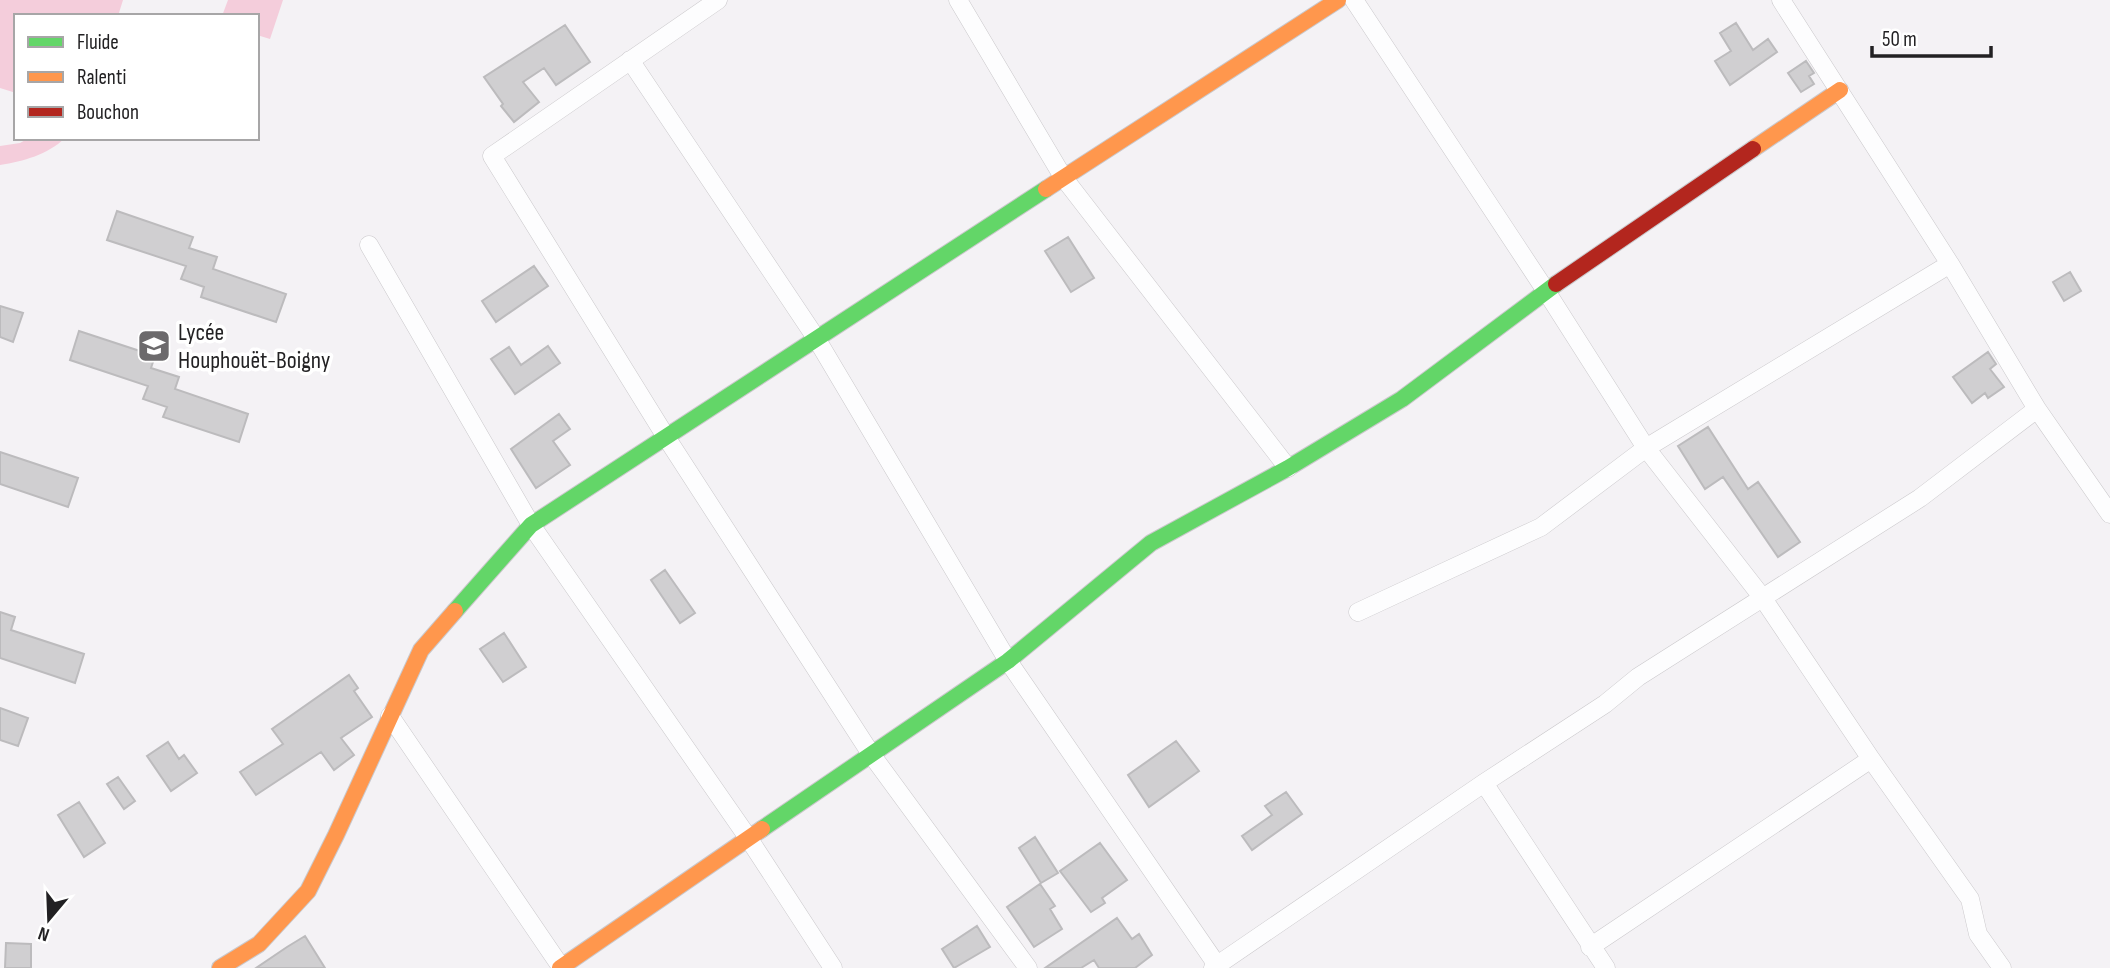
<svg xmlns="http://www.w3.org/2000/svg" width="2110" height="968" viewBox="0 0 2110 968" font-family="'Sofia Sans Condensed',sans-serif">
<rect width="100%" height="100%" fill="#f4f2f5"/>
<!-- garden -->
<path fill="#f4cddb" d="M0,0H123L118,16H16V93L0,88Z
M228,0H283L270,39L257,35V16H222Z
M29,138H65C47,155 24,161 0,165V146L20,143Z"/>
<!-- building -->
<path fill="#d0cfd1" stroke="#bcbbbd" stroke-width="2" d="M1736,23L1753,50L1768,39L1777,52L1730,85L1715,61L1731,51L1720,33Z
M565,25L590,62L556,85L544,68L523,82L539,102L514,122L501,106L503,104L484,77Z
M1806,61L1814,73L1809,76L1814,84L1801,92L1788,73Z
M117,211L193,237L189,248L217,257L213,269L286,294L276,322L201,297L204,287L181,279L186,266L107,240Z
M1068,237L1094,278L1071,292L1045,251Z
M534,266L548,286L496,322L482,301Z
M2070,272L2081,291L2064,301L2053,282Z
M0,306L23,313L13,342L0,337Z
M79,331L155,356L151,368L179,377L175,389L248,414L239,442L163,417L167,407L143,399L148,386L70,360Z
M548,346L560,363L515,394L491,359L509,347L521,365Z
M1988,352L1996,364L1990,369L2004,387L1988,398L1985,393L1972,403L1953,377Z
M559,414L570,429L553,441L570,465L536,488L511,449Z
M1708,427L1748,489L1758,482L1800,542L1778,557L1723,477L1705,489L1678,446Z
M0,452L78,478L68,507L0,484Z
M665,570L695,613L680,623L651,580Z
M0,612L15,617L11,630L84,654L75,683L0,658Z
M504,633L526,667L503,682L480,649Z
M349,675L358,688L354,691L372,717L341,738L354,755L334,770L321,752L256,795L240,772L283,744L272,729Z
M0,708L28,718L18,746L0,740Z
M1176,741L1199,771L1149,807L1128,775Z
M168,742L179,759L184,755L197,773L171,791L147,756Z
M118,777L135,801L124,809L107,784Z
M1286,792L1302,814L1252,850L1242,836L1272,815L1265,806Z
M79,802L105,843L84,857L58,815Z
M1035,837L1058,873L1041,883L1019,848Z
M1100,843L1127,880L1102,898L1105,903L1091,912L1060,871Z
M1040,884L1055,906L1050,909L1062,929L1034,947L1007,907Z
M1117,918L1132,939L1139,934L1152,955L1135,968H1099L1094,960L1081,968H1045Z
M977,926L990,947L954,968L942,949Z
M305,936L325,968H256L287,947Z
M6,943L31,944V968H5Z"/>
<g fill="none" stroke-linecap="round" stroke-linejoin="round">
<defs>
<path id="street" d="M718,0L492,156L666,437L871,754L1028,968
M958,0L1063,177L1288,468
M1354,0L1546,291L1646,448L1762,597L1871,759L1970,899L1978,934L2002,968
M1781,0L1950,264L2037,409L2110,514
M630,60L816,338L1008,661L1219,968
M369,245L531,525L749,839L833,968
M1358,612L1541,527L1646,448L1950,264
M390,716L561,967
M1484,783L1606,968
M1590,947L1871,759
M1213,968L1484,783L1605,704L1638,677L1920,498L2037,409"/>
<path id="fast" d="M455,611L531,525L1046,189
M762,829L1008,661L1151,543L1288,468L1402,399L1556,284"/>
<path id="slow" d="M1753,149L1840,90
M1046,189L1338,0
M220,968L259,944L308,891L336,835L421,650L455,611
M560,968L762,829"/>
<path id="jam" d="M1556,284L1753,149"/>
</defs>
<!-- street casing -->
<use href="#street" stroke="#cac8cb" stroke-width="19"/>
<!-- fast casing -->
<use href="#fast" stroke="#cac8cb" stroke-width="18"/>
<!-- slow casing -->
<use href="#slow" stroke="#cac8cb" stroke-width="18"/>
<!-- jam casing -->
<use href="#jam" stroke="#cac8cb" stroke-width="18"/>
<!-- street -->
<use href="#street" stroke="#fdfdfe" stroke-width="18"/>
<!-- fast -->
<use href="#fast" stroke="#63d668" stroke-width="16"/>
<!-- slow -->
<use href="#slow" stroke="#ff974d" stroke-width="16"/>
<!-- jam -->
<use href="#jam" stroke="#b3261e" stroke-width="16"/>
</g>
<!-- icons -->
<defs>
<symbol id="school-square" viewBox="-11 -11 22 22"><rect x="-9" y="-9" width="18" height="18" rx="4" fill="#6c6a6c" stroke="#fff"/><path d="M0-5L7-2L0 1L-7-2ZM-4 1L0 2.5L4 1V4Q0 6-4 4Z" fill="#fff"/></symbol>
</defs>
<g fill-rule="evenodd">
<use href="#school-square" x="135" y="327" width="38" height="38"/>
</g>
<g text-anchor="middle" stroke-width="7" stroke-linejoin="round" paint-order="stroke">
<!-- poi labels -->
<g font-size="24" fill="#222123" stroke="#fff" text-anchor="start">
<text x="178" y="340">Lycée<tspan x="178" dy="28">Houphouët-Boigny</tspan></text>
</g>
</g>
<!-- legend -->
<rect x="14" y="14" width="245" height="126" fill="#ffffff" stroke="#a7a6a7" stroke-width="2"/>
<rect x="28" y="37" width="35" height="10" fill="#63d668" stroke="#a7a6a7" stroke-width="2"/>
<text x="77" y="49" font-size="21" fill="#222123">Fluide</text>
<rect x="28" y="72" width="35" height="10" fill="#ff974d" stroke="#a7a6a7" stroke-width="2"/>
<text x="77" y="84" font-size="21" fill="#222123">Ralenti</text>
<rect x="28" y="107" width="35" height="10" fill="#b3261e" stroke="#a7a6a7" stroke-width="2"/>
<text x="77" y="119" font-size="21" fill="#222123">Bouchon</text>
<!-- north arrow -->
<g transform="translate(49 919) rotate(199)" stroke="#ffffff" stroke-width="5" paint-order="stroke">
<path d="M0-5L12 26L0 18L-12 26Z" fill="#222123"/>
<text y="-10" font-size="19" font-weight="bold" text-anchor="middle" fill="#222123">N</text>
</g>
<!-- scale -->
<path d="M1872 46v10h119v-10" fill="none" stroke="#222123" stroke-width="3.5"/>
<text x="1882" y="46" font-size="21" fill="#222123" stroke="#ffffff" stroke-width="5" paint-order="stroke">50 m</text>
</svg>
